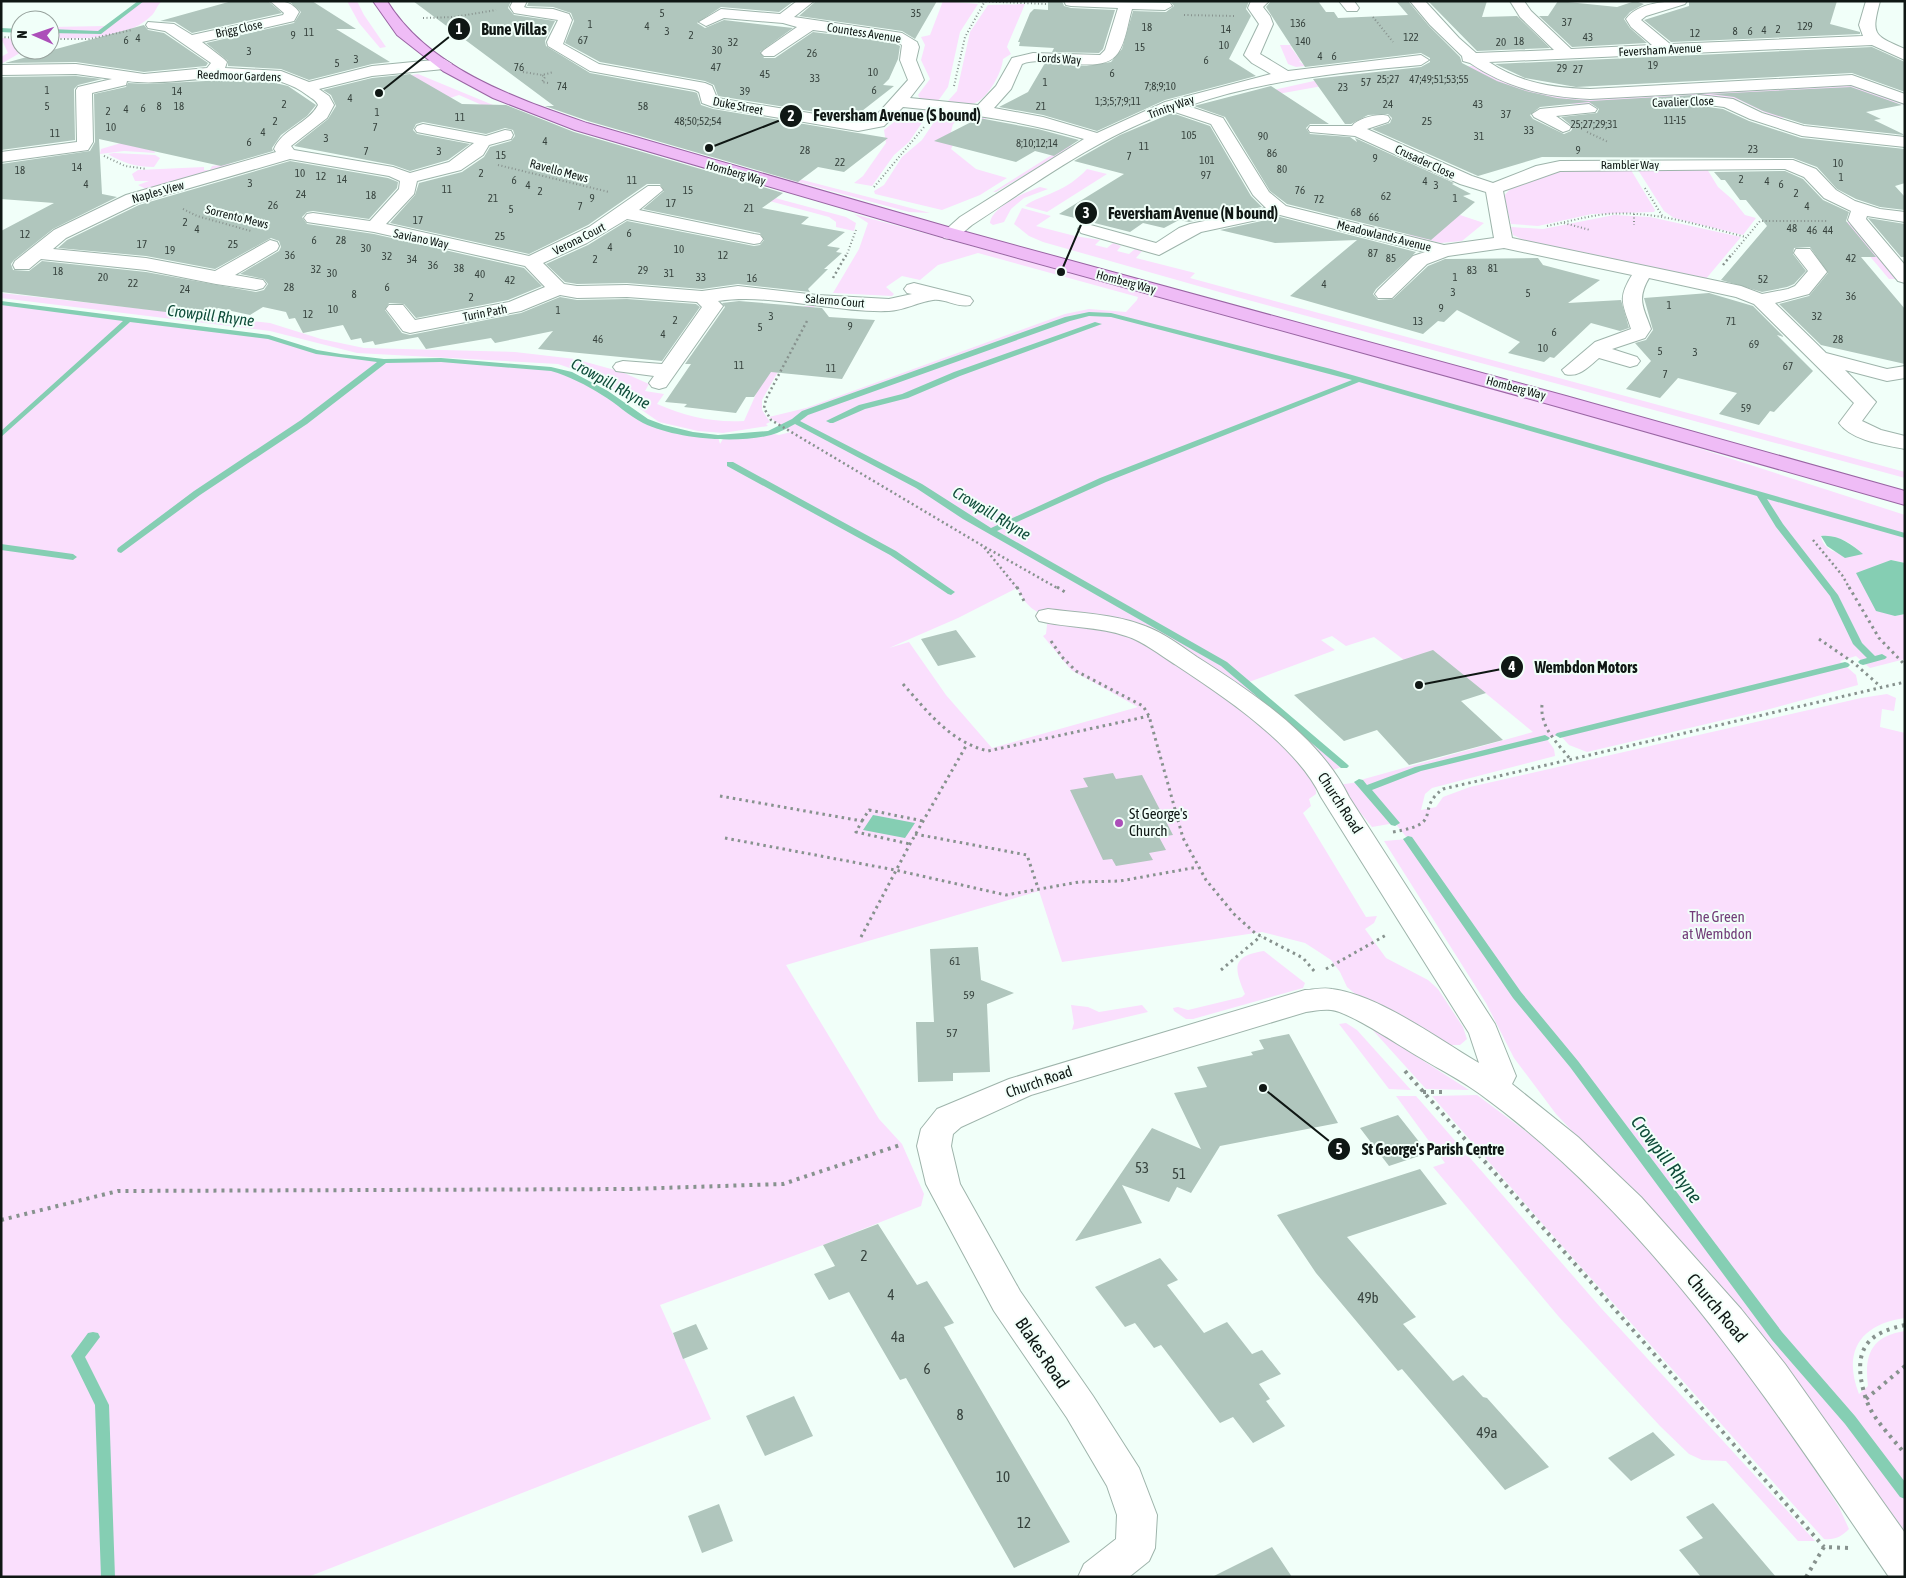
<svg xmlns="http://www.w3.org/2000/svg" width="1906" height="1578" viewBox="0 0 1906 1578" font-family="'Asap Condensed',sans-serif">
<rect width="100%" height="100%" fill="#f1fff9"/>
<!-- green -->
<path fill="#fadffd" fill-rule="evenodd" d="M139,1H162C156,6 156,12 151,16C126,40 83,39 50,38V27L105,26Z
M347,1H357L364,15L386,47L380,48L359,23Z
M943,1L978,4L960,32L948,87L938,101L920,99L918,95L930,79L921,60L925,45L921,37L930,35Z
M1025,4L1008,44L1007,47L1011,54L1003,59C1002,72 989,97 975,103C967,106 956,103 947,102L957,91L970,32L988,5Z
M1,38L20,39V50H25L1,64V57L8,53Z
M1280,45H1293L1290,46L1301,61H1299L1305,66L1296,67L1288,64Z
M1462,66H1473L1544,93L1562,97L1853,83L1905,101V105C1875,94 1814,111 1782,118L1774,117L1739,100L1711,96L1689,95L1584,105L1507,99Z
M1429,67L1272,95L1242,97L1332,77Z
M418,74L510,112L734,187L846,217L856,223L854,231L836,227V222L829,217L743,194L491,109L459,95L450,98L392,78Z
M909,110L930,111L909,142L894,155L872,186L854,183L863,176L886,143L884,130Z
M940,113L987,118L976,123L961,119L953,124L949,140L953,145L951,149L976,169L1007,178L980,195L942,210L875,194L874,191L884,185L902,157L922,140Z
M1074,141L1069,149L996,192H993Z
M121,143L154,151L155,153L124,151L100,154L101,149Z
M114,153L155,155L160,158L154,167C136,167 123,163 108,154Z
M245,162L148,190L138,185L149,181H135L132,174L138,170L204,167V170H210L212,166Z
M1087,169L1107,174L1047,212L1025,206C1034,199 1044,197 1054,192C1066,187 1078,179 1087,169Z
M1707,169L1718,187L1733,200L1745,215L1756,218L1743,235L1674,218L1664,211L1638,170Z
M1631,170L1655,210L1654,212L1592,214L1538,226L1511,224L1504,196C1527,166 1597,170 1631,170Z
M791,177L930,213L909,212L787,179Z
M1040,187L1048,189L1024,198L1011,209L1004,222L993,225L990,223C992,206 1026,192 1040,187Z
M1022,208L1051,216L1036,226L1075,236L1100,240L1095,245L1107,248L1113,243L1121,246L1117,251L1129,254L1135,249L1142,251L1136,258L1195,273L1190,278L1905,472V478L1237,297L1043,242L1029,236L1014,224Z
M854,214L1633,427L1905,515V563L1891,560L1895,616L1905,614V659L1870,668L1856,656L1840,661L1856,675L1858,685L1766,710L1587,752L1569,745L1560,735L1546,738L1554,749L1555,756L1432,788L1425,794L1421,810L1436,807L1443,797L1470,787L1861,698L1887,694L1896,698L1894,711L1882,709L1880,727L1905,733V1318C1861,1324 1842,1351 1859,1394L1868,1386C1864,1355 1871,1336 1905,1331V1535L1593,1153L1556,1114L1514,1058L1486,1003L1384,841L1408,839L1395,823L1372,827L1338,785L1359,782L1364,779L1533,732L1434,651L1404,660L1374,637L1346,646L1332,636L1321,640L1335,650L1249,682L1344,766L1328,772L1315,780L1316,794L1309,799L1311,806L1303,813L1366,917L1377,916L1374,923L1365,929L1386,958L1428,980L1438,989L1463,1027L1467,1039L1460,1045H1443L1360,998L1347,987L1340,972L1331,960L1319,952L1305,943L1262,932L1062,962L1039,891L786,965L879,1119L902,1144L924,1194L921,1206L823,1245L660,1305L711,1419L308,1577H1V303L269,337L316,352L341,356L384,361L441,360L551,369L569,374L605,393L645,421L662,427L718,437L720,444L724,437L770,433L779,435L791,432L769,417L806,408L1065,314L1089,309L1126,312L1137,300L1138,297L978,253L938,265L920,280L902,276L886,287L894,294L892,296L833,293L859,249L868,223ZM1821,536C1837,534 1852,543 1862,554C1848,555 1824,555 1821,536ZM1017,588C1025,603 1031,611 1048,616L1046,634L1043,636L1071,670L1138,707L992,748L946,695L909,642L889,648L958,618Z
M1457,214L1484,223L1462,241L1441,243L1408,235L1414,230Z
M1614,215L1650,217L1741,237L1705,280L1528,242L1513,235L1511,227L1543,229Z
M1843,222H1849L1897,279H1889L1846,228Z
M1,293L270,323L321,339L364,348L515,352L575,359L622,372L649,384L645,391L664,394L657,404C685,416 713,423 744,421L765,374L804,306H815L762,400V410L770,422L766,424L768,426L723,433L698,431L659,422L593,376L558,364L357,353L270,331L1,298Z
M1264,951L1305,983L1303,988L1193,1019H1186L1174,1011L1173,1008L1178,1007L1188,1010L1242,997L1245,994C1234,968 1231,956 1264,951Z
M1071,1005L1088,1007L1099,1012L1142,1005L1148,1012L1072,1030L1074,1023Z
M1346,1023L1357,1030L1411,1090L1389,1089L1339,1024Z
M1369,1026L1469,1090L1426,1089Z
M1477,1095L1532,1136L1568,1168L1622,1221L1692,1295L1781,1418L1839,1507L1849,1529C1841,1537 1835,1540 1824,1539L1547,1229L1432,1096Z
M1396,1096H1416L1601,1308L1815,1541H1798L1726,1461L1702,1460L1689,1454L1660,1426L1559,1317L1433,1167L1445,1163Z"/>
<!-- water -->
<path fill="#85ceb3" d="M1821,536C1838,534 1851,544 1863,554L1845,558L1827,546Z
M1891,560L1905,563V614L1895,616L1876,611L1856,573Z
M873,815L915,823L905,838L863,830Z"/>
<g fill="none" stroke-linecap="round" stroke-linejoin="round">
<!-- stream -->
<path fill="#85ceb3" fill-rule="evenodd" d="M138,1H144L101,34L50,33V29L98,31Z
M1,28L20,29V33L1,32Z
M1,301L269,335L317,350L341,354L384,359L441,358L551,367L572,372L608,391L648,419L664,425L693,432L718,435L768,431L792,419L802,411L1065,317L1089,312L1111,313L1331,369L1905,533V538L1767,499L1783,524L1838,595L1862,643L1875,656L1882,654L1887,657L1885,659L1863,665L1860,664L1858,662L1860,660L1867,658L1853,644L1830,596L1776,527L1757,496L1359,382L1106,482L997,531L1227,662L1347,764L1349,766L1347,768H1341L1221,666L963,519L916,488L795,424C787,428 779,433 771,435C735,444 676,439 643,423C629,416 616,403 602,395C586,385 569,376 551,371L441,362L386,363L307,424L200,495L121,553L118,552L117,550L118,548L194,491L301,420L377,362L316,354L268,339L130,322L1,437V431L123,321L1,305ZM1089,316L1111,317L1352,380L1100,478L991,528L922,484L800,421L808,415L1070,321Z
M1095,322L1102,324L960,376L908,398L865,409L833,423H830L826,421L859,405L902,394L954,372Z
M727,462H733L896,551L955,592L951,595L948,594L890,555L727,466Z
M1,544L73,554L77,557L73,560L1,550Z
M1845,662L1848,663L1850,665L1848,667L1560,738L1555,735L1557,733Z
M1545,735L1550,738L1548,740L1421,771L1372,790L1400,823L1395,826L1391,825L1354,782L1359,779L1363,780L1367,785L1415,767Z
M1408,836L1412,837L1521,992L1578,1061L1782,1332L1855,1416L1905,1482V1499L1900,1497L1845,1424L1772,1340L1570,1067L1513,998L1403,839Z
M93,1332L98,1333L100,1337L85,1357L109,1405L115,1577H101L95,1405L71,1356L88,1333Z"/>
</g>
<!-- building -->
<path fill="#b0c6bd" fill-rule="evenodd" d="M232,1H268L282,13L192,33L175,22L160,21Z
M289,1H312L356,29H336L390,62L372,64L309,80L281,69L228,66V61L206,43L294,23L301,12Z
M413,1H511L508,8L514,15L555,21L545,41L546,46L590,73L694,92L697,93L701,105L713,109L888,138L844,172L818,167L798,182L588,121L545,106H554Z
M529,1H794L779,12L721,7L697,23L705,28L724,20L793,28L760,52L764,58H775L813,32L892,42L900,46L898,59L889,79L883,85L894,86L853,118L718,96L714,85L705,81L600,62L565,43L574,21L571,13L553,7L527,6Z
M816,1H937L915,39L902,31L799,16Z
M1048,1H1062L1064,6L1071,8L1115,10L1103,49L1099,53L1052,52L1054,48L1019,46L1020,42H1018L1030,13L1034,9L1048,10Z
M1170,1H1249L1246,9L1251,16L1229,59L1256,76L1165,100L1097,131L1043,115L999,107L1028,92L1045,63L1087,66L1111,62L1122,49L1133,11L1166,12L1174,6Z
M1271,1H1318L1326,12H1334L1338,18L1408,15L1396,1H1408L1429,26L1460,57L1462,63L1497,81L1526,91L1557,98L1590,101L1692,95L1689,101L1693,105L1723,109L1749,121L1801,138L1905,149V183L1895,186L1905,197V210L1880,207L1856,199L1837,189L1817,167L1793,158L1542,157L1478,176L1372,129L1390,123L1392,118L1388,114L1368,115L1351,124H1345L1313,79L1421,67L1430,62V58L1421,53L1305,67L1266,7ZM1589,102L1599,109L1597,113L1561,117L1573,127L1571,131L1564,134L1533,119L1530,115L1540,107Z
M1428,1H1487L1482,17L1517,16L1550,48L1477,51Z
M1558,1L1617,7L1635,1L1644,4L1630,12L1624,19L1630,28L1647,43L1572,47L1539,16H1548Z
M1689,1H1837L1830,24L1860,32V34L1671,42L1644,20L1689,6Z
M144,25L148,30L164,33L208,63L206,66L144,72L76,62L5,63Z
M1872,47L1905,62V92L1852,73L1576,87L1525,78L1495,64Z
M410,74L462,104L506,105L574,132L783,193L762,208L809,217L801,224L845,232L827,246L840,248L836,252L842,253L824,269H828L808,289L810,292L738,284L702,289L627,283L577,284L565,282L546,264L588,245L627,221L754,246L760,245L764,240L760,233L643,209L664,191L660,184H647L588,225L529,254L390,223L415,195L419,183L462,172L484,157L490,147L511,141L515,136L513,130L505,128L486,134L423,122L416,124L413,130L417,134L470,144L448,160L410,171L393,165L294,146L328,119L336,106L331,95L323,90L372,78Z
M76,76L102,79L78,85L74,89L75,140L1,150V77Z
M244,79L267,81L288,86L316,105L307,116L281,135L272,148L273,151L221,166L99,139L102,194L117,197L53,229L14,260L11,264L13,270L29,271L42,261L146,272L256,292L264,290L268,284L264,279L240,274L279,251L281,247L279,241L271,238L215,269L146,256L58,248L67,240L139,205L290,161L388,178L398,182L397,188L369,219L313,211L307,212L302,217L307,224L374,234L524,268L542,286L508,300L416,318L404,304L389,303L385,310L402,333L410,335L521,313L560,297L577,300L627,299L696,304L700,307L662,361L538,349L553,331L495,343L491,338L426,349L418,337L375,345L373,341L363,343L361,338L351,340L343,325L303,333L295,318L289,319L286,312L263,307L250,315L218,308L207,317L1,292V231L54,203L1,199V164L90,151L95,142L94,94L126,87L128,83L148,84Z
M1271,86L1329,124H1310L1306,128L1310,134L1350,137L1357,142L1355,138L1454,183L1452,184L1471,194L1463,196L1475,202L1431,240L1287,204L1270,191L1225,117L1194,106Z
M1851,87L1902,105L1866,112L1881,119L1874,120L1905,135L1804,124L1763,111L1734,97L1710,94Z
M1172,113L1210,126L1251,196L1262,207L1189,222L1179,220L1164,228L1143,223L1130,232L1059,214L1124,174L1074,161L1120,135Z
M979,118L1038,129L1079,140L1054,156L1035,151L1016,162L934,141Z
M1785,171L1803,179L1823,200L1849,212L1846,221L1876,257H1861L1905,309V364L1821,345L1779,304L1809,296L1828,273L1810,247L1794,248L1793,254L1806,271L1794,284L1787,287L1762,292L1721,280L1767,226L1746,200H1740L1725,180H1721L1714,172Z
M1280,217L1416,252L1376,289L1373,294L1378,300L1393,299L1428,266L1445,259L1538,258L1543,265L1600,280L1568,303L1621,300L1629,328L1620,331L1591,323L1554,358L1550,357L1544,362L1508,353L1520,342L1457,310L1444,322L1438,321L1423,334L1290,296L1357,240L1275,243L1220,230Z
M1868,218L1905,224V257H1901Z
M1709,293L1753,306L1784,337L1777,335L1813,371L1774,412L1770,411L1759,425L1719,414L1737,393L1678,378L1660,398L1626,389L1651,361L1635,343L1646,340L1653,330L1644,298Z
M739,301L822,308L829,317L875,320L842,379L771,372L754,397H746L736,413L684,407L687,404L665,402L691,364H685L725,307L722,303Z
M956,630L976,657L938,666L921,639Z
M1433,650L1486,693L1461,701L1503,740L1409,765L1377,730L1344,741L1294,695Z
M1113,773L1116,779L1142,775L1173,835L1159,837L1166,850L1149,853L1153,860L1116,866L1112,859L1103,860L1070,790L1088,787L1083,778Z
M978,947L981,980L1014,993L987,1004L990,1072L953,1073V1081L918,1082L916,1022H934L930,949Z
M1289,1034L1338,1123L1220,1146L1191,1193L1177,1187L1169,1202L1122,1185L1142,1223L1075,1241L1152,1128L1201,1149L1174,1093L1207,1087L1197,1067L1253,1055L1251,1052L1264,1049L1259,1040Z
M1398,1115L1428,1153L1389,1166L1360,1128Z
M1420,1169L1447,1204L1347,1237L1416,1317L1403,1324L1453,1381L1463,1375L1483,1397L1487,1398L1549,1467L1505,1490L1402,1369L1398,1371L1316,1273L1277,1215Z
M878,1224L917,1285L927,1281L954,1323L944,1327L1070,1542L1014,1568L906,1378L900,1380L849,1292L829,1300L814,1274L835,1266L823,1245Z
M1160,1258L1178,1280L1167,1285L1204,1333L1227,1322L1252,1354L1262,1350L1281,1374L1259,1384L1270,1399L1266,1401L1285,1426L1253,1443L1233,1417L1220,1423L1161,1345L1154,1348L1135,1323L1125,1327L1095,1287Z
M696,1324L708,1349L683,1359L673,1333Z
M794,1396L813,1436L765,1456L746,1416Z
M1653,1432L1675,1455L1631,1481L1608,1458Z
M1713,1503L1776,1577H1701L1679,1550L1703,1538L1686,1517Z
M719,1504L733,1541L702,1553L688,1516Z
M1272,1547L1292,1577H1212Z"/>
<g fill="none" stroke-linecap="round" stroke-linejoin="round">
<defs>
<path id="minor" d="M270,1C283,1 291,1 299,12L294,21L202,42L224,59L227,62L225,68L281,71L309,82L372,66L444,59L452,64L444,69L372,76L319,89L329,96L334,105L327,118L291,146L294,150L393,167L410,173L449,162L474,143L417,132L415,129L417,126L423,124L486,136L505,130L511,131L513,135L511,139L489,145L483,155L461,170L417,181L414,194L386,224L529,256L589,227L648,186H660L663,190L639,210L754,234L760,235L763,239L760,243L754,244L627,219L587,243L543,263L564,284L577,286L627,285L702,291L738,286L817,295L889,299L912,294L907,293L904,289L907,285L914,283L970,297L973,301L970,305C957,308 945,298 933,300C918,302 905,310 889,311C833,313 772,293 718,301L723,306L666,387L659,389L652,387L649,383L654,376L616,371L613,367L616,363L623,361L662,364L702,307L697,302L627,297L577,298L560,295L521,311L410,333L403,331L386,309L389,305H403L415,320L509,302L545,287L525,266L374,232L307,222L304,218L307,214L313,213L370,221L399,189L400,181L389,176L290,159L138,203L66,238L53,249L146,258L215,271L270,240L277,242L279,246L277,250L235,275L263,280L266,284L263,288L256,290L216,284L146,270L41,259L29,269H15L13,265L15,261L54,230L126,195L276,152L274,149C282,129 308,124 318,105C316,100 311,98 307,95C261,59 180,89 127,81L126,85L92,93L93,142L88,150L1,162V152L77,142L76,90L78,87L112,79L76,74L1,75V65L76,64L144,74L207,68L211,63L165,31L148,28L146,25L148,22L174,24L192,35L283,15L284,13Z
M513,1H527L524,7L527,8L553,9L569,14L572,20L563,44L599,64L705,83L712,86L717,98L858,121L873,119L908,80L900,60L902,45L893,40L813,30L774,56H764L761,53L764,50L797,27L783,23L724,18L706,26L699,22L721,9L780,14L797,1H814L794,17L902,33L917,42L919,47L916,60L924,80L910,98L978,105L996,86L1012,58L1033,53L1100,55L1105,50L1118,8L1071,6L1066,5L1064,1L1170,3L1172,6L1165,10L1132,9C1128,22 1126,41 1118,53C1101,78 1048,53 1022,64L1011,89L994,108L1043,117L1097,133L1165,102L1271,74L1252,63L1244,55L1259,24L1248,8L1251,1H1269L1263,7L1270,16L1273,24L1260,54L1288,71L1421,55L1429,60L1421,65C1342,72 1263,80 1188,106L1223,118L1269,192L1286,206L1444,245L1494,238L1486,192L1460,184L1355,136L1310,132L1308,129L1310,126H1352C1358,118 1379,113 1388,116L1390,119L1388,122L1367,129L1472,176L1493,183L1536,166L1560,161L1793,160L1816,169L1836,190L1855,201L1880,209L1905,212V222L1867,216L1866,219L1905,265V283L1898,281L1851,224L1848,220L1851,211L1824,198L1804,177L1785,169L1560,171L1503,191L1512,238L1741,286L1762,294L1788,289L1795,286L1808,271L1794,253L1796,249H1810L1827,272L1809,294L1775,303L1826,353L1887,369L1905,366V378L1887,381L1845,370L1876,402L1862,421L1881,430L1905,436V449C1885,445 1852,441 1839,423L1854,403L1754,304L1736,297L1649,278C1636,300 1644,308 1651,329L1645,338L1612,349L1637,357L1640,361L1637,365L1630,367L1599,358C1588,367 1579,378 1565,374L1562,370L1595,342L1631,329C1623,304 1617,299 1632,275L1504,248L1448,256L1427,264L1392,298H1378L1375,294L1378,290L1413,256L1425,252L1280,215L1201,232L1159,255L1081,233L1078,229L1081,225L1087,224L1156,243L1179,228L1190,224L1266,208L1253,195L1211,124L1172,111C1100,136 1036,183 972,225C963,232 956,241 944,238L941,234L960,217L1084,139C1023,121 966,113 903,107L884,126L858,131L713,107L702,103L699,92L695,90L590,71L548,46L547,42L558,20L514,13L510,7Z
M1339,1H1354L1359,8L1357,11H1347Z
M1410,1H1425L1459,38L1476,53L1554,50L1520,17L1510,1H1524L1531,11L1571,49L1652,45L1631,27L1626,19C1638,2 1668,1 1687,1L1685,4L1646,16L1641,20L1670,44L1863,36L1859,25L1866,1H1880C1871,35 1873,35 1905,49V60L1872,45L1489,62C1520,83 1553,88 1590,89L1852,75L1905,94V104L1851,85L1590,99C1545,97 1507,88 1470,63L1463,61L1462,56L1430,25Z
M1699,95L1733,99L1762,113L1804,126L1905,137V147L1802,136L1750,119L1724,107L1693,103L1691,100L1693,97Z
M1589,104L1597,109L1595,112L1556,116L1571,127L1569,130L1563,132L1534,117L1532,114L1540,109Z
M1048,609C1080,613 1115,614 1145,626C1164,633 1181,646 1197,657C1252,692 1320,737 1349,797L1495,1024L1516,1076L1512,1084L1578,1137L1641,1197L1741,1309L1785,1364L1905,1533V1577H1889C1771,1404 1652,1219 1480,1094C1461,1080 1439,1069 1419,1057C1400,1046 1350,1012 1331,1010C1323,1009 1314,1011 1306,1012L1031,1095L961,1127L953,1134L951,1146L960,1184L1020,1291L1093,1396L1139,1468L1157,1515L1155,1548L1149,1561L1129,1577H1078L1084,1564L1116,1539L1117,1515L1107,1486L1067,1418L994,1311L926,1184L917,1146L921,1129L937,1109L1009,1079L1305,990C1314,990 1323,987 1332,989C1379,995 1438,1039 1479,1063L1469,1033L1321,797C1297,745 1223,696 1176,665C1160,655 1143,641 1126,636C1098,626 1068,628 1039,621L1036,616L1039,611Z"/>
<path id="major" d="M373,1H387C429,69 515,98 587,123L955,229L1566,396L1905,491V505L1552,405L942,237L575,130L493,98L443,71L397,35Z"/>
</defs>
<!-- minor casing -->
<use href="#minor" stroke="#9eb4ab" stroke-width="2"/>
<!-- major casing -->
<use href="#major" stroke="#9965a3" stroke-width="2"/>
<!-- path-far3 -->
<path stroke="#87928e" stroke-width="2" stroke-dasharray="1 2.5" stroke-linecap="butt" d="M975,1L1047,4
M1184,15L1235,16
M1373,17L1393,42
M423,18L454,17L496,10
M1,37L20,38
M50,39H89L132,30
M523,72L542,75
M548,83L542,82L545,77L542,75L554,72
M954,86L965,37L985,1
M1587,132L1608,142
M104,156L125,166L147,169
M498,165L609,192
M874,187L924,127
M1645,188L1663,217
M183,209L197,216L251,231
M1634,214V225
M1564,223L1590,230
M1547,226C1567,222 1587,216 1607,214C1654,210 1701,226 1746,237
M846,257L856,230
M1730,257L1760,221H1827"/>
<!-- path-far2 -->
<path stroke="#87928e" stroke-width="2.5" stroke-dasharray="2 3" stroke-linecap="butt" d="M1723,265L1731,255
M833,278L846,255
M807,321L766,399L764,408L771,420L983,546L1018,589
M1813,540L1842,575L1850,589
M985,547L1059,589"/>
<!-- path-far1 -->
<path stroke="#87928e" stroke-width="3" stroke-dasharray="2.5 4" stroke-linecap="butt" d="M1017,587L1024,601
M1057,587L1065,592
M1849,587L1879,638L1905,665
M1819,639L1854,663L1881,687
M1051,641L1062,657L1076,671L1143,706L1149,716L1183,838L1206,880L1234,914L1255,933L1303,958L1315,972
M903,684C928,712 950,742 988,751L1149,716
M1542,705C1540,728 1557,742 1570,759
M720,796L862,821L856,832L910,844
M862,821L869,810L923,821
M1393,832C1447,823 1413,811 1443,789L1905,682
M915,834L1027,855L1038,888
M725,838L895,870L1006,895L1079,882L1120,881L1198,867
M861,937L910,844L966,746
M1326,969L1388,934
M1221,970L1261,936"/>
<!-- path -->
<path stroke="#87928e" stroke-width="4" stroke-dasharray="3 5" stroke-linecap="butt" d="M1405,1071L1824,1547
M1423,1092H1444
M1,1220L118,1191L630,1189L783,1184L900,1145
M1905,1325C1873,1332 1856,1344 1861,1379C1863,1390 1866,1402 1872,1412C1881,1427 1894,1440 1905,1454
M1866,1399L1905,1366
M1806,1577L1824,1547L1849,1548"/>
<!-- minor -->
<use href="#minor" fill="#fff" fill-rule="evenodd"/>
<!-- major -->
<use href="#major" fill="#efbcf6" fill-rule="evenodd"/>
</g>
<!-- markers -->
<circle fill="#ac4fb9" stroke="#f1fff9" stroke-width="2" cx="1119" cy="823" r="5"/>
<g text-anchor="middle" stroke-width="4" stroke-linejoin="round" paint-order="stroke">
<!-- far-number labels -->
<g font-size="11" fill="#37433e">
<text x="662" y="17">5</text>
<text x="916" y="17">35</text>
<text x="1567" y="26">37</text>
<text x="1298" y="27">136</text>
<text x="590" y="28">1</text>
<text x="647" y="30">4</text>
<text x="1805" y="30">129</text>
<text x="1147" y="31">18</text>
<text x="1226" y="33">14</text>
<text x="1778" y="33">2</text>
<text x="1764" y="34">4</text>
<text x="667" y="35">3</text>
<text x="1735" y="35">8</text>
<text x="1750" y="35">6</text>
<text x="309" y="36">11</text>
<text x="1695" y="37">12</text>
<text x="293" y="39">9</text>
<text x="691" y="39">2</text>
<text x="1411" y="41">122</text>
<text x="1588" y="41">43</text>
<text x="138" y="42">4</text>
<text x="126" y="44">6</text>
<text x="583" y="44">67</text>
<text x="1303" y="45">140</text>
<text x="1519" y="45">18</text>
<text x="733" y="46">32</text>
<text x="1501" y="46">20</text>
<text x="1224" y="49">10</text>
<text x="1140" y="51">15</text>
<text x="717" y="54">30</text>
<text x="249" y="55">3</text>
<text x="812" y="57">26</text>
<text x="1320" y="60">4</text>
<text x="1334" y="60">6</text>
<text x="356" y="63">3</text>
<text x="1206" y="64">6</text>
<text x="337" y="67">5</text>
<text x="1653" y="69">19</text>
<text x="519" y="71">76</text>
<text x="716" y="71">47</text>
<text x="1562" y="72">29</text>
<text x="1578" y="73">27</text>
<text x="873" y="76">10</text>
<text x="1112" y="77">6</text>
<text x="765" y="78">45</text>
<text x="815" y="82">33</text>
<text x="1388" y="83">25;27</text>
<text x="1439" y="83">47;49;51;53;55</text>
<text x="1045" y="86">1</text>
<text x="1366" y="86">57</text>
<text x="562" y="90">74</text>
<text x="1160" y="90">7;8;9;10</text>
<text x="1343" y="91">23</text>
<text x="47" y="94">1</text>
<text x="874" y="94">6</text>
<text x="177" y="95">14</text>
<text x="745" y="95">39</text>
<text x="350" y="102">4</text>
<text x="1118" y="105">1;3;5;7;9;11</text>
<text x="284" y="108">2</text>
<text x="1388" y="108">24</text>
<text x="1478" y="108">43</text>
<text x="47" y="110">5</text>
<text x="159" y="110">8</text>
<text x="179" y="110">18</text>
<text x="643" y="110">58</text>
<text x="1041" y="110">21</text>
<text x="143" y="112">6</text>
<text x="126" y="113">4</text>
<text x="108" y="115">2</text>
<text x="377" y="116">1</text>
<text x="1506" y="118">37</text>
<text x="460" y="121">11</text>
<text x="1675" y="124">11-15</text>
<text x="275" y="125">2</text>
<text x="698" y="125">48;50;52;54</text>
<text x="1427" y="125">25</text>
<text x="1594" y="128">25;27;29;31</text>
<text x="111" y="131">10</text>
<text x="375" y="131">7</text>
<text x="1529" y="134">33</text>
<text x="263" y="136">4</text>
<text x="55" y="137">11</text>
<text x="1189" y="139">105</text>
<text x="1263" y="140">90</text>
<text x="1479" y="140">31</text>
<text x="326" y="142">3</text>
<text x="545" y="145">4</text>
<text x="249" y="146">6</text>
<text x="1037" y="147">8;10;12;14</text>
<text x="1144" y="150">11</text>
<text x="1753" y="153">23</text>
<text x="805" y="154">28</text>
<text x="1578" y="154">9</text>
<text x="366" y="155">7</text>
<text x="439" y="155">3</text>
<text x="1272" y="157">86</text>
<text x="501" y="159">15</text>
<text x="1129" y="160">7</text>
<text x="1375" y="162">9</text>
<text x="1207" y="164">101</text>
<text x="840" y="166">22</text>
<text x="1838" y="167">10</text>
<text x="77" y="171">14</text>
<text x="1282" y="173">80</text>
<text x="20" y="174">18</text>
<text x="300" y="177">10</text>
<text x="481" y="177">2</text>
<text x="1206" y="179">97</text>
<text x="321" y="180">12</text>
<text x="1841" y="181">1</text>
<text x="342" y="183">14</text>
<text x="1741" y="183">2</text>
<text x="514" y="184">6</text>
<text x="632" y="184">11</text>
<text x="1425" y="185">4</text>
<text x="1767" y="185">4</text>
<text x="250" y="187">3</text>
<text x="86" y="188">4</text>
<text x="1781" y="188">6</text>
<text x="528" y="189">4</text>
<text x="1436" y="189">3</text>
<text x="447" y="193">11</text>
<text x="688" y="194">15</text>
<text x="1300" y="194">76</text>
<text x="540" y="195">2</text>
<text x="1796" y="197">2</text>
<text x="301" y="198">24</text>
<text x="371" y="199">18</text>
<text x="1386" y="200">62</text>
<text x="493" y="202">21</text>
<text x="592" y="202">9</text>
<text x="1455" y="202">1</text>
<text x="1319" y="203">72</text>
<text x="671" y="207">17</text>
<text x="273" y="209">26</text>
<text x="580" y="210">7</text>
<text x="1807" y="210">4</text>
<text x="749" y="212">21</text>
<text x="511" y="213">5</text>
<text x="1356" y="216">68</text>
<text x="1374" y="221">66</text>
<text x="418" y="224">17</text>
<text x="185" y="226">2</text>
<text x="1792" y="232">48</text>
<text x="197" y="233">4</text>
<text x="1812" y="234">46</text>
<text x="1828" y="234">44</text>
<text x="629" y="237">6</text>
<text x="25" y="238">12</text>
<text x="500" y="240">25</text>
<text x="314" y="244">6</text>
<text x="341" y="244">28</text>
<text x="142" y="248">17</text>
<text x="233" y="248">25</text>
<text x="610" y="251">4</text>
<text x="366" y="252">30</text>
<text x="679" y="253">10</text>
<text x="170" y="254">19</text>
<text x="1373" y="257">87</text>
<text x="290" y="259">36</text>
<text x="723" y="259">12</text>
<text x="387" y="260">32</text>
<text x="1391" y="262">85</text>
<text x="1851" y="262">42</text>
<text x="412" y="263">34</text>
<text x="595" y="263">2</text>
<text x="433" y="269">36</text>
<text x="459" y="272">38</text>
<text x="1493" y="272">81</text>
<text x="316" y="273">32</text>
<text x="643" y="274">29</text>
<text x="1472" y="274">83</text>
<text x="58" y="275">18</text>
<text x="332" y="277">30</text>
<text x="669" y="277">31</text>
<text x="480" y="278">40</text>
<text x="103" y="281">20</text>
<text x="701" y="281">33</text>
<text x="1455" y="281">1</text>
<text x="752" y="282">16</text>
<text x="1763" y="283">52</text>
<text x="510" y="284">42</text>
<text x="133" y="287">22</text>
<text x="1324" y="288">4</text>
<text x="289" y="291">28</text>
<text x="387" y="291">6</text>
<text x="185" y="293">24</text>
<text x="1453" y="296">3</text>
<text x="1528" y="297">5</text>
<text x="354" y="298">8</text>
<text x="1851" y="300">36</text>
<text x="471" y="301">2</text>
<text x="1669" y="309">1</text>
<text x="1441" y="312">9</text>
<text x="333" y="313">10</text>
<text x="558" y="314">1</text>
<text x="308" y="318">12</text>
<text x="771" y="320">3</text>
<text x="1817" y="320">32</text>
<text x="675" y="324">2</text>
<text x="1418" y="325">13</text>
<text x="1731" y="325">71</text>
<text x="850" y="330">9</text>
<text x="760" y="331">5</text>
<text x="1554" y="336">6</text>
<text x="663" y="338">4</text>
<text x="598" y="343">46</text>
<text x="1838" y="343">28</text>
<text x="1754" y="348">69</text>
<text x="1543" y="352">10</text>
<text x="1660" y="355">5</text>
<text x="1695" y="356">3</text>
<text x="739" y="369">11</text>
<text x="1788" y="370">67</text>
<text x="831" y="372">11</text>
<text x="1665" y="378">7</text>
<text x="1746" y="412">59</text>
</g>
<!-- far-street labels -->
<g font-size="12" fill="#0f1714" stroke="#f1fff9">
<text transform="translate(239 29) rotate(-12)" y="4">Brigg Close</text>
<text transform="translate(864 33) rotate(9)" y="4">Countess Avenue</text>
<text transform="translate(1660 50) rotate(-3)" y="4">Feversham Avenue</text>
<text transform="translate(1059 59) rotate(3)" y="4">Lords Way</text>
<text transform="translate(239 76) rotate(2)" y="4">Reedmoor Gardens</text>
<text transform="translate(1683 102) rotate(-2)" y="4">Cavalier Close</text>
<text transform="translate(738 106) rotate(11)" y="4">Duke Street</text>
<text transform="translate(1171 107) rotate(-20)" y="4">Trinity Way</text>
<text transform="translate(1425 162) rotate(25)" y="4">Crusader Close</text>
<text x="1630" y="169">Rambler Way</text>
<text transform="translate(559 171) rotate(15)" y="4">Ravello Mews</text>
<text transform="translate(736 173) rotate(16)" y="4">Homberg Way</text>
<text transform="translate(158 192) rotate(-16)" y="4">Naples View</text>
<text transform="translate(237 217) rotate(14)" y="4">Sorrento Mews</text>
<text transform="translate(1384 236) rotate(14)" y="4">Meadowlands Avenue</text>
<text transform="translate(421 239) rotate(12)" y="4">Saviano Way</text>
<text transform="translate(579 239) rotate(-27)" y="4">Verona Court</text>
<text transform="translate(1126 282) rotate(15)" y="4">Homberg Way</text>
<text transform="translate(835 301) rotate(5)" y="4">Salerno Court</text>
<text transform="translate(485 313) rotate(-11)" y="4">Turin Path</text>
<text transform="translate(1516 388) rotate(15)" y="4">Homberg Way</text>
</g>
<!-- number labels -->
<g font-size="12" fill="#37433e">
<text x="955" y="965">61</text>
<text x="969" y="999">59</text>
<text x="952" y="1037">57</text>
</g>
<!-- street labels -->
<g font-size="15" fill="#0f1714" stroke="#f1fff9">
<text transform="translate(1340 803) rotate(57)" y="5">Church Road</text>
<text transform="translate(1039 1082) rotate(-19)" y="5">Church Road</text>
</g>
<!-- poi labels -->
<g font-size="15" fill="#0f1714" stroke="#f1fff9" text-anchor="start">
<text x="1129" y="819">St George's<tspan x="1129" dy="17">Church</tspan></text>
</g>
<!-- park labels -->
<g font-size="15" fill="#723d79" stroke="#f1fff9">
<text x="1717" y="922">The Green<tspan x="1717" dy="17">at Wembdon</tspan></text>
</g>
<!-- near-number labels -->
<g font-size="15" fill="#37433e">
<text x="1142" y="1173">53</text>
<text x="1179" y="1179">51</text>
<text x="864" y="1261">2</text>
<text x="891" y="1300">4</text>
<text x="1368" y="1303">49b</text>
<text x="898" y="1342">4a</text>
<text x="927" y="1374">6</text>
<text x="960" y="1420">8</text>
<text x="1487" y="1438">49a</text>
<text x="1003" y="1482">10</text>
<text x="1024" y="1528">12</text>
</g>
<!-- water labels -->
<g font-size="16" font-style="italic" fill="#0f4c3a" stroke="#f1fff9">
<text transform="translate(211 315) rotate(7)" y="6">Crowpill Rhyne</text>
<text transform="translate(611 383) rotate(29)" y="6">Crowpill Rhyne</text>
<text transform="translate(992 513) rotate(31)" y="6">Crowpill Rhyne</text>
</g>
<!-- near-street labels -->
<g font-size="18" fill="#0f1714" stroke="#f1fff9">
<text transform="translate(1717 1308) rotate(50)" y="6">Church Road</text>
<text transform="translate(1042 1353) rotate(56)" y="6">Blakes Road</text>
</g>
<!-- near-water labels -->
<g font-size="19" font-style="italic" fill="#0f4c3a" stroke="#f1fff9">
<text transform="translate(1667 1159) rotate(53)" y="7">Crowpill Rhyne</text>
</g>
</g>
<!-- callouts -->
<path fill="none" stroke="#0f1714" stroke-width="2" d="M379 93L459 29M709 148L791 116M1061 272L1086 213M1419 685L1512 667M1263 1088L1339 1149"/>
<g fill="#0f1714" stroke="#f1fff9" stroke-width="2">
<circle cx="379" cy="93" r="5"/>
<circle cx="709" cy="148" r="5"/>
<circle cx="1061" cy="272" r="5"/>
<circle cx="1419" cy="685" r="5"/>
<circle cx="1263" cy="1088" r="5"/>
<circle cx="459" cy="29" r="12"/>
<circle cx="791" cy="116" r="12"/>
<circle cx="1086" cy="213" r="12"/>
<circle cx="1512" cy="667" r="12"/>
<circle cx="1339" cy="1149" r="12"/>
</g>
<g font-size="15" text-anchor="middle" font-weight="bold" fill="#fff">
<text x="459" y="34">1</text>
<text x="791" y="121">2</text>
<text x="1086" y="218">3</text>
<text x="1512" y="672">4</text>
<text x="1339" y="1154">5</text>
</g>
<g font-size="16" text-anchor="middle" font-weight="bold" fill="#0f1714" stroke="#f1fff9" stroke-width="4" stroke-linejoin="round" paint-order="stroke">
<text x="514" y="35">Bune Villas</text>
<text x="897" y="121">Feversham Avenue (S bound)</text>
<text x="1193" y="219">Feversham Avenue (N bound)</text>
<text x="1586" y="673">Wembdon Motors</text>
<text x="1433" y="1155">St George's Parish Centre</text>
</g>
<!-- border -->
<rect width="1906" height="1578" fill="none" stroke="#0f1714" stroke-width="5"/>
<!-- north arrow -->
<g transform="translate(35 35) rotate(272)"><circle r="24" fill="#f1fff9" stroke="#97a29d"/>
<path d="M0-4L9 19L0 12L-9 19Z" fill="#ac4fb9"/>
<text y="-8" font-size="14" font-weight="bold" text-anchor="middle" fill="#0f1714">N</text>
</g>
</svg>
